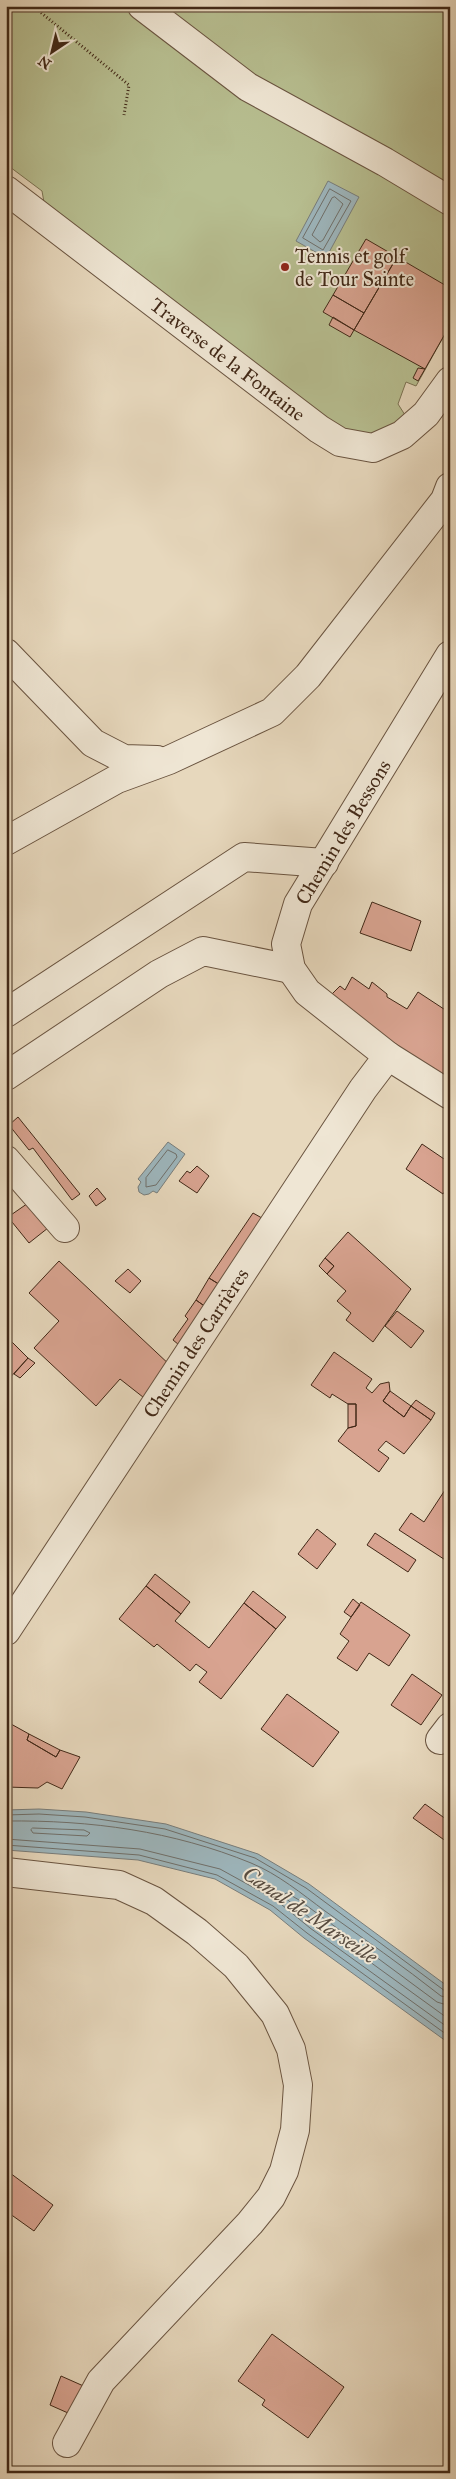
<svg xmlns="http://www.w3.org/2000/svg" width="456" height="2479" viewBox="0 0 456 2479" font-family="'IM FELL Great Primer',serif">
<rect width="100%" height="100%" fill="#e7d8bd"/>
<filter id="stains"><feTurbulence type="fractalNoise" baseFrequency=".004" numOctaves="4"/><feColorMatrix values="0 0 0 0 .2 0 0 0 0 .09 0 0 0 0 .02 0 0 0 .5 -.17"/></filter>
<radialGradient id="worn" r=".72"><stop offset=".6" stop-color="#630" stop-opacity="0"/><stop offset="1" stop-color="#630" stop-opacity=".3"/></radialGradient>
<!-- green -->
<path fill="#b7be90" stroke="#7c7354" d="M6,6H450V325L416,386L406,382L398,404L405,415C382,437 372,435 342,436L45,208L42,191L6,164Z"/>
<!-- water -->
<path fill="#9db6bd" stroke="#787d7b" d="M328,181L359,197L326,258L296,241Z
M168,1142L185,1154L157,1193L153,1191L149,1194L144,1195L139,1192L138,1187L141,1182L138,1179Z
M39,1809L86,1812L166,1824L258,1854L309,1884L450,1988V2044L304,1938L270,1910L215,1879L138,1860L6,1850V1810Z"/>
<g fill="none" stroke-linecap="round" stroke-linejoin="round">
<!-- shore -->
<path stroke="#6f6f6a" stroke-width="1" d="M330,189L351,201L323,250L303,238Z
M335,197L343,204L323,240L320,242L312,235L332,198Z
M168,1150L176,1154L177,1157L156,1185L146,1187V1178Z
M6,1815L39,1814L85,1817L165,1829L255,1858L306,1888L445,1991L450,1992
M6,1821C91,1820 173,1831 251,1863C278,1874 302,1894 325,1911C364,1939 403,1966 441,1996L450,1998
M33,1828L84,1830L90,1833L87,1836L33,1833L31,1830Z
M6,1839L140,1849L220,1869L276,1900L310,1928L450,2029
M6,1845L139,1855L217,1875L273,1906L307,1933L450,2037
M450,2006L437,2002L299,1900L287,1893L284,1894V1897L315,1922L450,2020"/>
</g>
<!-- building -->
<path fill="#d8a390" stroke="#412817" d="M366,239L397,257L364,313L333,295Z
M397,257L450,288V325L425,369L354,330Z
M333,295L364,313L354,330L323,312Z
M333,317L354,330L350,337L329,325Z
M418,368L425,369L418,381L413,378Z
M372,902L421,921L411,951L360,933Z
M352,977L369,989L372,982L387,994V997L407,1009L418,992L450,1013V1069L445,1078L419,1063L329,997L340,986L345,990Z
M18,1117L80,1194L72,1200L33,1148L29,1150L9,1125Z
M422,1144L450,1163V1184L443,1194L406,1169Z
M197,1166L209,1176L197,1193L179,1181L187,1171L190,1173Z
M97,1188L106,1199L96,1206L89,1196Z
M34,1199L53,1224L29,1243L8,1217Z
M253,1213L269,1222L225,1288L209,1278Z
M348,1232L411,1289L373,1342L346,1320L351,1313L337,1301L346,1291L327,1274L334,1266L325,1258Z
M325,1258L334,1266L327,1274L319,1266Z
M59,1261L172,1367L148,1401L120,1379L96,1406L34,1348L59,1321L29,1293Z
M128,1269L141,1281L130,1293L115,1281Z
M209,1278L225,1288L210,1310L196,1300Z
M196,1300L210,1310L184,1349L173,1340L188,1319L185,1316Z
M397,1311L424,1331L411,1348L385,1326Z
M6,1336L28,1358L6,1382Z
M334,1352L372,1379L366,1388L372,1393L380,1384L389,1382L390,1391L383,1401L404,1417L411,1406L431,1420L404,1454L386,1441L378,1450L389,1458L379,1472L338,1441L348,1428L356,1426V1404H348L332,1394L330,1398L311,1385Z
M28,1358L35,1363L20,1378L14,1374Z
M390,1391L411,1406L404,1417L383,1401Z
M416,1400L435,1413L431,1420L411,1406Z
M348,1404H356V1426L348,1428Z
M445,1490L450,1493V1563L399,1530L411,1513L424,1522Z
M317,1529L336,1544L317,1569L298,1554Z
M375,1533L416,1560L408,1572L367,1545Z
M155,1574L190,1602L181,1614L146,1586Z
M146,1586L181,1614L175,1621L209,1648L244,1603L276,1629L221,1699L199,1682L207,1672L196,1664L190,1671L157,1644L154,1647L119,1619Z
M253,1591L286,1617L276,1629L244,1603Z
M353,1599L360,1605L351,1617L344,1612Z
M361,1602L410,1635L389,1666L369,1653L357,1671L337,1658L349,1641L340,1634Z
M412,1674L442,1695L421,1725L391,1705Z
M287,1694L339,1732L313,1767L261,1729Z
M11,1724L29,1734L27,1740L56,1757L60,1750L80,1757L62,1789L47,1782L38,1788L6,1787V1735Z
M29,1734L60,1750L56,1757L27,1740Z
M425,1804L450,1822V1844L413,1818Z
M6,2170L53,2205L34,2231L6,2211Z
M272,2334L344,2387L308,2438L262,2405L265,2400L238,2381Z
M61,2376L88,2388L77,2417L50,2405Z"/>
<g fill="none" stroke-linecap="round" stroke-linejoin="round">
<defs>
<g id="minor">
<path d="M142,6L248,87L385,162L450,201"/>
<path id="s1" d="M6,190L319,429L340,442L373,448L402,435L426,414L450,381"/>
<path d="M6,653L93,743L124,759L157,760"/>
<path d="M450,655L298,904L286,944L291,969L307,992L388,1056L450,1095"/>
<path d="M6,841L117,779L169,760L272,712L308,676L445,500L450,487"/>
<path d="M6,1013L244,857L324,863"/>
<path d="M6,1076L159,974L203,951L291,969"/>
<path d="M6,1160L65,1228"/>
<path id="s2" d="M6,1631L363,1089L388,1056"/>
<path d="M440,1740L450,1727"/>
<path d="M6,1872L119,1885L154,1901L197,1932L236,1966L275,2014L291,2049L298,2085L295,2130L284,2171L271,2197L250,2223L101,2381L67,2443"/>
</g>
</defs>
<!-- minor casing -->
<use href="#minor" stroke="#6a5440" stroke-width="30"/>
<!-- path -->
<path stroke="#412817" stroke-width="3" stroke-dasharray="1 2.5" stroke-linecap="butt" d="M33,6L129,85L124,115"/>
<!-- minor -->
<use href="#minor" stroke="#efe6d4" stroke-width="28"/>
</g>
<!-- markers -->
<circle fill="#8f2418" stroke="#efe6d4" stroke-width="2" cx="285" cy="267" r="5"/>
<g text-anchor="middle" stroke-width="4" stroke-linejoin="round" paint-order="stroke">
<!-- poi labels -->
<g font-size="20" fill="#412817" stroke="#efe6d4" text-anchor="start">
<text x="295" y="263">Tennis et golf<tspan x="295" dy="23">de Tour Sainte</tspan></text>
</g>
<!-- street labels -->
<g font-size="20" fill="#412817" stroke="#efe6d4">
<text dy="7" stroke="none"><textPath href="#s1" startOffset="279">Traverse de la Fontaine</textPath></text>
<text transform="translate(343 832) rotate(-59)" y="7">Chemin des Bessons</text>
<text dy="7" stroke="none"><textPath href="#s2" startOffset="345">Chemin des Carrières</textPath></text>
</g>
<!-- water labels -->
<g font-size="21" font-style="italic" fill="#584c40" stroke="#efe6d4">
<text transform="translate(310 1915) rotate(34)" y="7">Canal de Marseille</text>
</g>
</g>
<!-- margin -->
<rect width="456" height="2479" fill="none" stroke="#e7d8bd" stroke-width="25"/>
<rect x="8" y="8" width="441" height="2464" fill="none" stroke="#412817" stroke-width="2.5"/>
<rect x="12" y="12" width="431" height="2454" fill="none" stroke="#412817"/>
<!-- north arrow -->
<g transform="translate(52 52) rotate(215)" stroke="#efe6d4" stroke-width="4" paint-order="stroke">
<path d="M0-4L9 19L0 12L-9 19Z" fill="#412817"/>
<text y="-8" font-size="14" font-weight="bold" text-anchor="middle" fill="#412817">N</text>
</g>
<rect width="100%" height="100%" filter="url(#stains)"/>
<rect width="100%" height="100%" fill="url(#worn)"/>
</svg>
